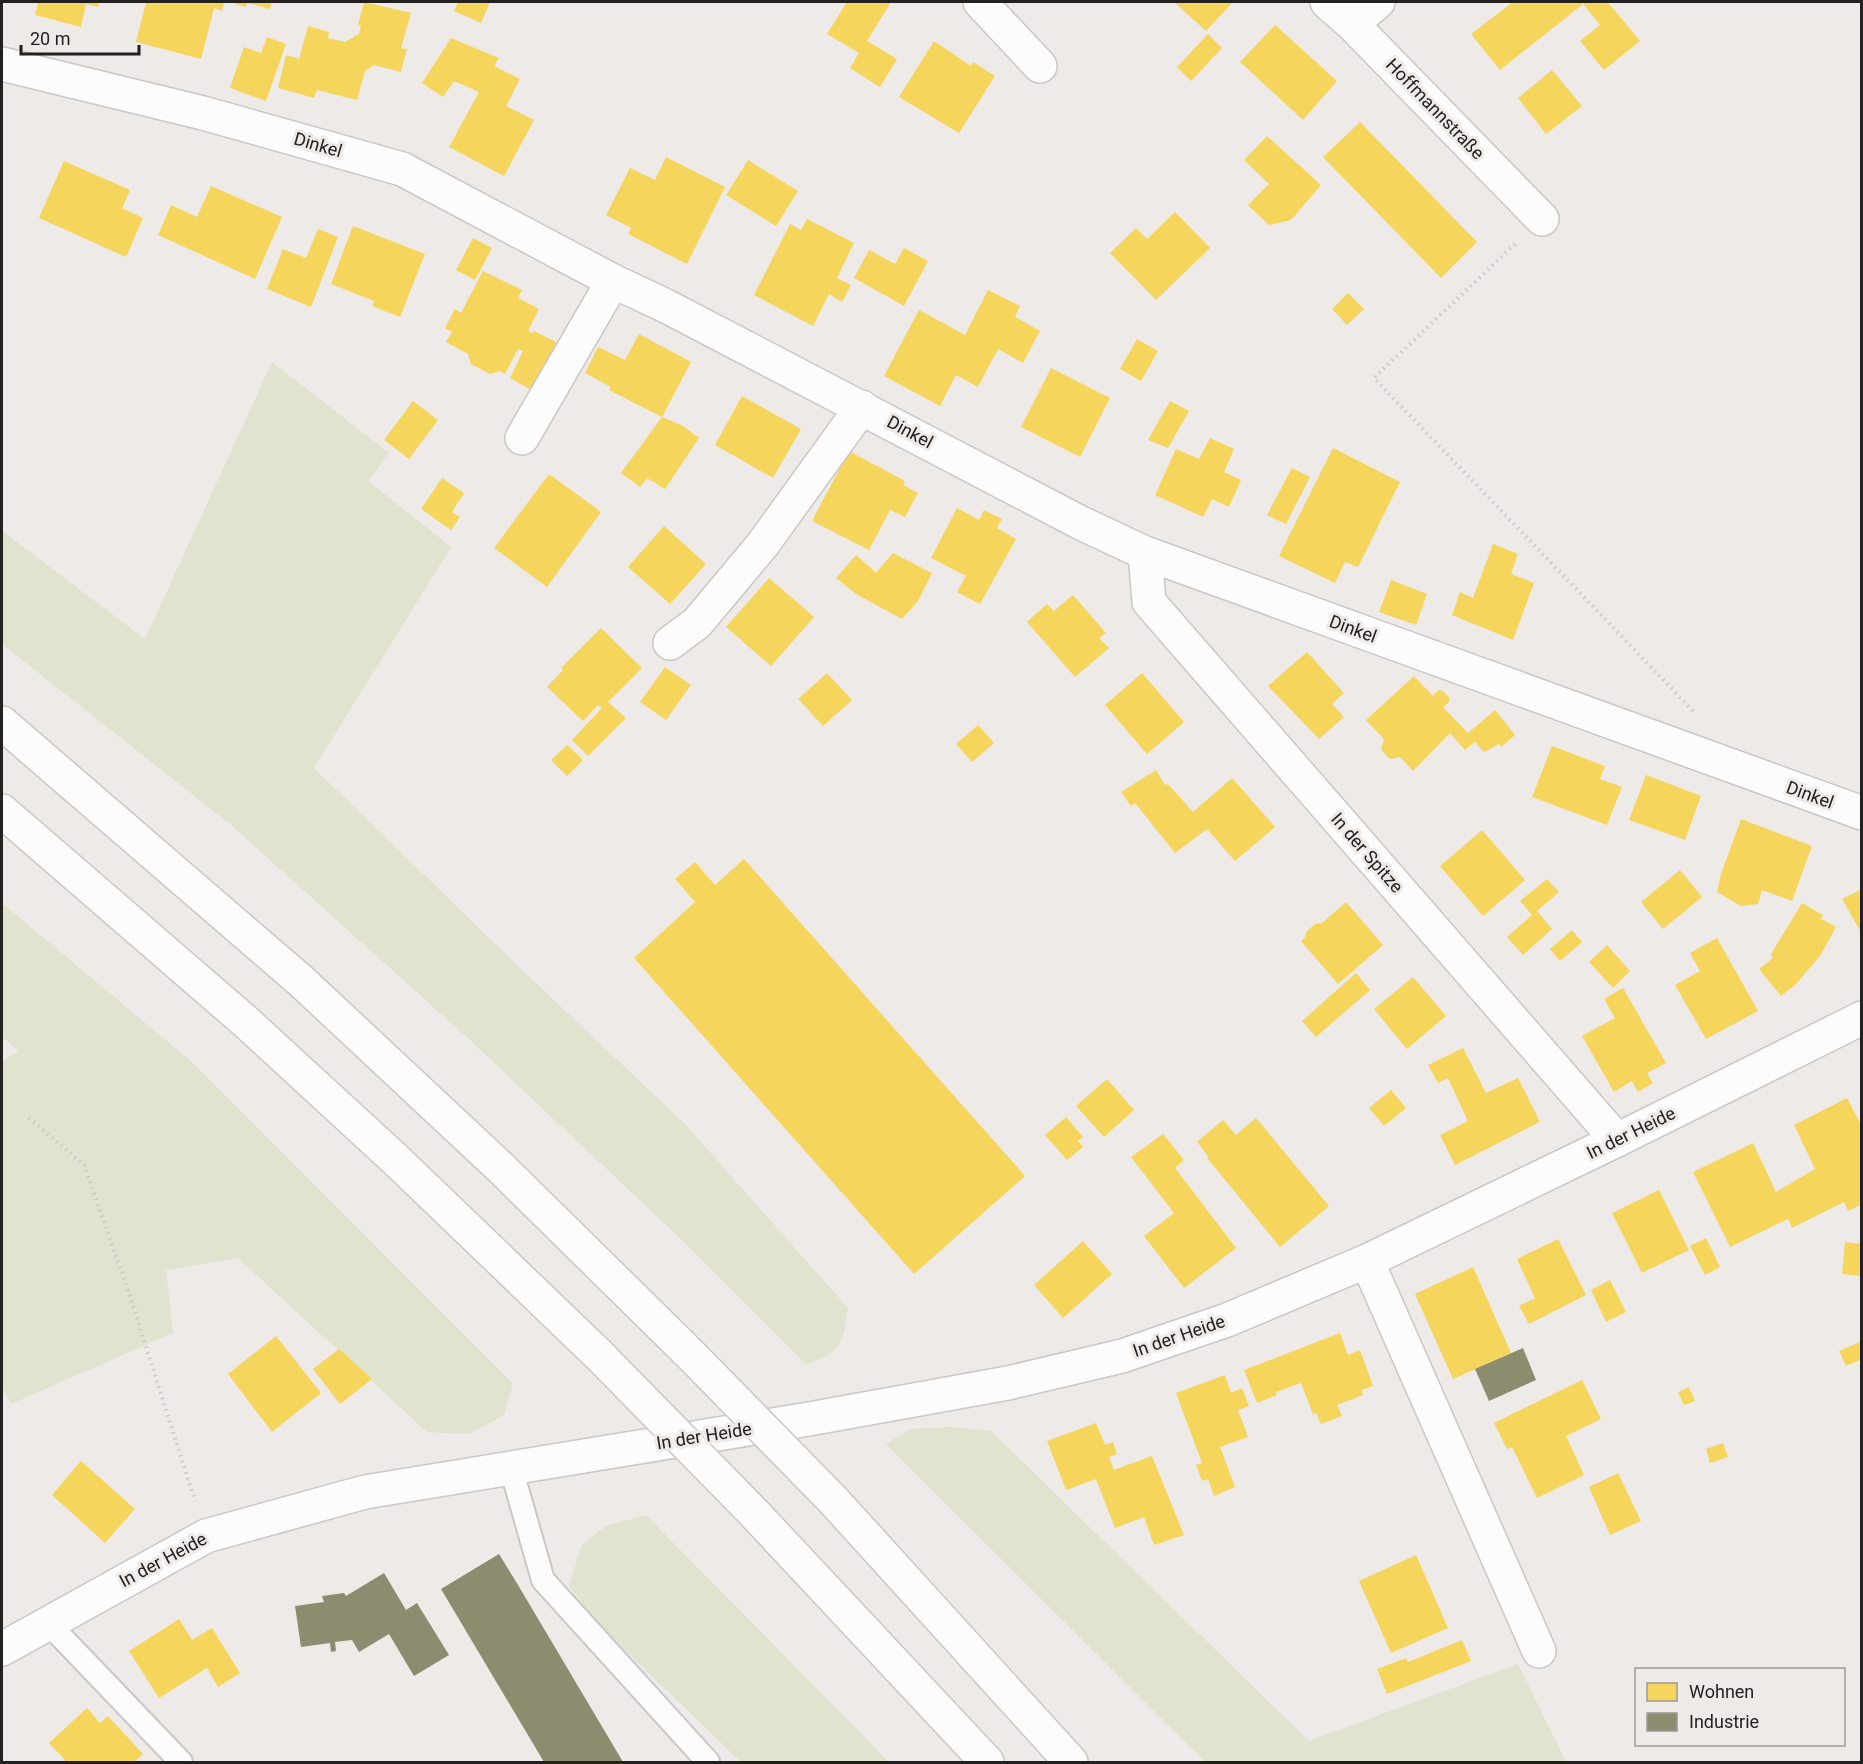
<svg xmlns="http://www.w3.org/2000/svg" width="1863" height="1764" viewBox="0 0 1863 1764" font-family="Roboto,sans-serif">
<rect width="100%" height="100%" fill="#edeae8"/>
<!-- green -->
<path fill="#e0e3ce" d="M272,362L389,453L368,481L451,547L314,768L518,966L685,1124L848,1308C842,1343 843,1353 806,1364L685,1243L470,1040L231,825L2,644V531L145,639Z
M2,903L193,1063L513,1384L504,1415L469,1434L427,1432L238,1258L166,1270L173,1333L11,1404L2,1387V1061L19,1051L2,1037Z
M951,1427L991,1431L1309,1741L1518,1664L1566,1762H1205L886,1444L910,1429Z
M646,1515L889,1762H741L601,1627L569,1586L582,1544L606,1526Z"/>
<!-- homes -->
<path fill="#f6d55c" d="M38,2H100L98,7L86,4L81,27L35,15Z
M146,2H224L222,11L214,8L201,59L136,42Z
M235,2H272L270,9L247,3L246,7L235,4Z
M364,2L411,13L401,48L407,49L401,72L374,65L365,71L357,100L317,90L314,98L278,88L286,55L299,59L308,26L329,32L328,38L345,42L359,34L361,25H358Z
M458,2H490L481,23L454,11Z
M847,2H891L867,41L897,59L880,87L850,68L859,53L827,34Z
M1174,2H1233L1206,31Z
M1513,2H1581L1583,4L1500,70L1471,34Z
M1586,2H1607L1616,12L1608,19L1616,12L1640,41L1604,70L1580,41L1600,25L1583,4Z
M1275,25L1337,81L1303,120L1240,62Z
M1208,34L1222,48L1191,81L1177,67Z
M267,37L286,44L266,101L230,88L244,47L261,53Z
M451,38L499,58L494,66L520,79L506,106L534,120L504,176L449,147L479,92L454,81L443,97L422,83Z
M934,41L971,66L973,62L995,76L959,133L899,97Z
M1552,70L1582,106L1546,134L1518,98Z
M1360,122L1477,242L1441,278L1323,157Z
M1267,136L1321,185L1291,220L1269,225L1248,205L1269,184L1244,160Z
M666,157L725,187L687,264L628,234L631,228L606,215L630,168L655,180Z
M748,160L798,191L776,226L726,195Z
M64,161L130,190L122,208L143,218L126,257L39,218Z
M211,186L282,217L255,279L158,235L171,205L197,217Z
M1175,212L1210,248L1156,300L1110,253L1136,228L1147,239Z
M807,219L854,243L837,278L851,285L842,302L829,294L813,326L754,295L790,224L801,230Z
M353,226L425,254L400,317L372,306L374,301L331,284Z
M318,229L338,237L311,307L267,289L283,249L306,258Z
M473,238L492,248L475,280L456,270Z
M904,248L928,261L904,306L854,278L869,250L895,264Z
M483,271L522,290L518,298L539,309L528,331L533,333L534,331L562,345L535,392L510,378L523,351L518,349L505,374L500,371L490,374L471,364L468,354L446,342L452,332L445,328L455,309L461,313Z
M988,290L1020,306L1015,317L1040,331L1023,363L998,349L978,387L956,375L940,406L884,376L919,310L965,335Z
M1348,293L1364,309L1347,325L1332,309Z
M639,334L691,362L662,417L609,390L611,387L585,373L598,347L625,360Z
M1137,339L1158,351L1141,381L1120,369Z
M1051,368L1110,398L1080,457L1021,427Z
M742,396L801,429L773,478L715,445Z
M413,401L438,420L409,459L384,440Z
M1170,401L1189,411L1168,448L1148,440Z
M662,417L683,426L699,438L665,489L647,478L640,487L621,473Z
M1210,438L1234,449L1224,472L1241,480L1229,507L1212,499L1203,517L1155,495L1176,449L1199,459Z
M1333,448L1400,482L1358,567L1345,562L1335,583L1279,556Z
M849,451L905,481L903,485L918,493L905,517L890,510L869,550L812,521Z
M1292,468L1310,477L1286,524L1267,515Z
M549,474L601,512L547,587L494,548Z
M442,478L464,493L452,512L460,517L451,530L421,509Z
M957,508L979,520L984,510L1002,519L997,528L1016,539L980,604L957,592L966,576L931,558Z
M664,526L706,564L670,604L628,567Z
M1493,544L1518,554L1511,574L1534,583L1513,640L1452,615L1460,592L1473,598Z
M893,553L932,573L918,601L902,619L856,594L836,578L856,555L876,573Z
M769,578L814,617L771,666L726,627Z
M1391,580L1427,594L1416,625L1379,612Z
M1073,595L1106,633L1099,638L1109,648L1075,677L1027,622L1047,604L1054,611Z
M601,628L642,668L608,702L626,718L588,756L572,740L602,708L598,705L583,721L547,687L563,670L561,668Z
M1307,652L1344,693L1332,704L1344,717L1319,739L1268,686Z
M665,667L691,685L666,720L640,702Z
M827,673L852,700L823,726L798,699Z
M1142,673L1184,722L1147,754L1105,705Z
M1414,676L1433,696L1438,690L1443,691L1449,697V702L1443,707L1468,733L1495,710L1515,735L1501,747L1499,744L1484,752L1475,742L1465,750L1450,733L1413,771L1400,757L1390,759L1381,750L1384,739L1366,720Z
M978,725L994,743L972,762L956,744Z
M567,745L583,760L567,776L551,760Z
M1552,746L1605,766L1600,779L1622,787L1607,825L1532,797Z
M1156,770L1165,785L1168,784L1193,812L1232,778L1275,827L1235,861L1207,829L1175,853L1135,803L1131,806L1121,792Z
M1646,775L1701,796L1685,840L1629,820Z
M1741,819L1812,846L1792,901L1762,890L1758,904L1741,906L1717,892L1721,874Z
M1482,830L1525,880L1483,916L1440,866Z
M744,859L1025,1176L914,1274L634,958L695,902L675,879L695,862L715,885Z
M1680,870L1702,897L1663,929L1641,902Z
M1547,879L1559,892L1537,911L1552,929L1523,955L1507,937L1532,915L1520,901Z
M1862,889V934L1842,899Z
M1346,902L1383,945L1338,984L1301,941L1305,937L1307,931L1315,924L1322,923Z
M1802,903L1823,915L1821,919L1836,927L1820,956L1795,985L1781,996L1759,969L1773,958L1771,954Z
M1572,930L1582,942L1560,961L1550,949Z
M1717,938L1758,1011L1706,1039L1675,985L1700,971L1690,953Z
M1607,945L1630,971L1613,988L1589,962Z
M1356,973L1370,990L1316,1037L1302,1021Z
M1413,977L1446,1016L1407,1049L1374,1009Z
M1623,988L1666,1063L1647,1073L1653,1083L1638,1092L1632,1081L1614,1092L1582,1036L1615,1018L1604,999Z
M1463,1048L1486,1093L1518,1078L1540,1122L1455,1165L1440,1135L1468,1121L1448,1078L1438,1083L1428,1065Z
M1107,1079L1134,1110L1104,1137L1076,1106Z
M1391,1090L1406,1108L1384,1126L1369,1108Z
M1847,1098L1862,1127V1204L1848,1211L1844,1202L1792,1228L1788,1219L1730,1247L1693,1172L1753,1143L1776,1192L1815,1169L1794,1125Z
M1066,1117L1083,1137L1078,1141L1083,1147L1067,1160L1045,1135Z
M1256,1118L1329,1206L1280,1247L1207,1158L1208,1156L1197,1142L1223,1120L1236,1135Z
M1163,1134L1184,1160L1175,1168L1236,1248L1184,1288L1144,1236L1174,1213L1131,1157Z
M1659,1190L1689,1250L1642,1273L1612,1213Z
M1706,1238L1720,1267L1705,1275L1690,1246Z
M1558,1239L1586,1295L1529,1324L1519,1306L1535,1298L1517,1259Z
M1083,1241L1112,1274L1063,1318L1034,1285Z
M1845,1242L1862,1244V1276L1842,1274Z
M1473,1267L1511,1353L1453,1379L1415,1294Z
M1610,1280L1626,1312L1606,1322L1591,1290Z
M1340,1333L1348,1355L1360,1350L1373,1386L1362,1390L1363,1395L1337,1405L1342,1416L1321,1424L1316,1413L1313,1414L1301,1383L1276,1392L1277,1395L1257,1403L1244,1370Z
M276,1336L321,1393L272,1432L228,1374Z
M1862,1341V1359L1846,1366L1839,1351Z
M339,1349L372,1379L340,1404L313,1369Z
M1225,1375L1231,1393L1242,1388L1249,1406L1238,1410L1248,1437L1220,1447L1235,1487L1214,1496L1208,1479L1202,1481L1196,1465L1202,1463L1176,1393Z
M1582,1380L1601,1419L1566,1436L1584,1475L1537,1498L1512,1447L1507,1449L1494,1423Z
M1689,1387L1695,1401L1684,1405L1678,1392Z
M1096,1423L1105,1445L1113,1442L1117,1454L1109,1457L1114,1470L1152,1456L1184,1535L1154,1545L1144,1517L1115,1528L1096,1479L1066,1490L1047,1441Z
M1723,1443L1728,1457L1710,1463L1706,1449Z
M81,1461L135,1509L105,1543L52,1495Z
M1618,1473L1641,1521L1610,1535L1589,1487Z
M1416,1555L1448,1628L1391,1653L1359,1581Z
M179,1619L192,1640L212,1628L240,1673L218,1687L207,1668L159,1698L129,1651Z
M1462,1640L1471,1661L1387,1694L1377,1669L1406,1658L1408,1662Z
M87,1708L100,1723L108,1716L143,1754L134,1762H67L49,1743Z"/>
<!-- industry -->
<path fill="#8c8c6e" d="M1523,1348L1536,1380L1489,1401L1475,1369Z
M499,1554L518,1585L623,1762H544L441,1589Z
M384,1573L406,1610L417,1603L449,1655L414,1676L389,1634L359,1652L352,1640L335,1642L336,1651L331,1652L330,1643L301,1647L295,1606L324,1602L322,1596L344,1593L346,1596Z"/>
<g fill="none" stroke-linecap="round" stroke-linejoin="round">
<defs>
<path id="lane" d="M511,1468L543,1580L708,1762
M48,1623L181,1762"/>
<path id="street" d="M980,2L1040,66
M1327,2L1352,24L1542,219
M1352,24L1378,2
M2,64L203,113L402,169L613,281L666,306L1081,523L1145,553L1862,813
M522,438L613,281
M1145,553L1149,602L1617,1140
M670,643L697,623L763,544L862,407
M1367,1261L1539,1651
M2,1649L206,1536L365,1492L809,1419L1008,1383L1122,1356L1227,1320L1367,1261L1617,1140L1862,1018"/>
<path id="highway" d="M2,723L301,981L500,1167L693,1357
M2,811L246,1022L395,1159L599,1355
M833,1500L1071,1762
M754,1513L987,1762"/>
</defs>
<!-- lane casing -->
<use href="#lane" stroke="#cac7c6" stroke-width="26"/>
<!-- street casing -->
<use href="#street" stroke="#cac7c6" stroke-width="36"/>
<!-- highway casing -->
<use href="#highway" stroke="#cac7c6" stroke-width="36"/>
<!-- path -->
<path stroke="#cacac9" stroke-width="4" stroke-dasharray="1.5 4.5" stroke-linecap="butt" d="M1515,244L1374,378L1693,711
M29,1118L84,1165L127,1287L195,1501"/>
<!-- lane -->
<use href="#lane" stroke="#fcfcfc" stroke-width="22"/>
<!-- street -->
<use href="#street" stroke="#fcfcfc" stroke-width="33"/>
<!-- highway -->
<use href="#highway" stroke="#fcfcfc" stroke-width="33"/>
<defs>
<path id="highway-bridge" d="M599,1355L754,1513
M693,1357L833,1500"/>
</defs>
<!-- highway-bridge casing -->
<use href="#highway-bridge" stroke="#cac7c6" stroke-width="36" stroke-linecap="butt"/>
<!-- highway-bridge -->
<use href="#highway-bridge" stroke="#fcfcfc" stroke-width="33"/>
</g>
<g text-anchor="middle" stroke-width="6" stroke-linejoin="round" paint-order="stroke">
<!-- street labels -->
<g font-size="18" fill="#232120" stroke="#eeeae7">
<text transform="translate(1435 109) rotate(46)" y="6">Hoffmannstraße</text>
<text transform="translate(318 145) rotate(16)" y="6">Dinkel</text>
<text transform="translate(910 432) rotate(28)" y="6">Dinkel</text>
<text transform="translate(1353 629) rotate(20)" y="6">Dinkel</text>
<text transform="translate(1810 795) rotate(20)" y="6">Dinkel</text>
<text transform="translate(1367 853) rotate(49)" y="6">In der Spitze</text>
<text transform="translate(1631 1133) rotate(-26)" y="6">In der Heide</text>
<text transform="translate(1179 1336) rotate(-19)" y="6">In der Heide</text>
<text transform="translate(704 1436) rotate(-9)" y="6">In der Heide</text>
<text transform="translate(163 1560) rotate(-28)" y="6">In der Heide</text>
</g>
</g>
<!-- border -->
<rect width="1863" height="1764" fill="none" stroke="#232120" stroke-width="6"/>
<!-- legend -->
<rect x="1635" y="1668" width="210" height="78" fill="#eeeae7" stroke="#9d9a97" stroke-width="1.5"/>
<rect x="1647" y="1683" width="30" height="18" fill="#f6d55c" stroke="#9d9a97" stroke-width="1.5"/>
<text x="1689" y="1698" font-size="18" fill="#232120">Wohnen</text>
<rect x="1647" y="1713" width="30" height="18" fill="#8c8c6e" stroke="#9d9a97" stroke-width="1.5"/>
<text x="1689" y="1728" font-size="18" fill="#232120">Industrie</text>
<!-- scale -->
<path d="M21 45v9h118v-9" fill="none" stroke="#232120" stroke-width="3"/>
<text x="30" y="45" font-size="18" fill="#232120" stroke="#eeeae7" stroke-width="4.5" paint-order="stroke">20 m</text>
</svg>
